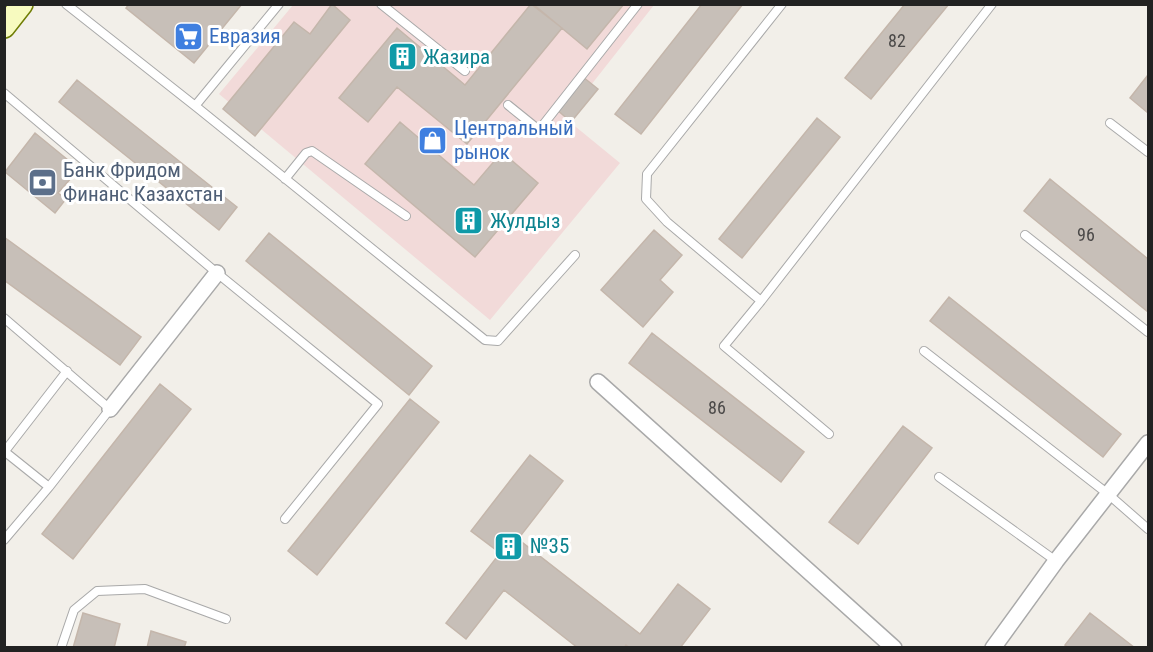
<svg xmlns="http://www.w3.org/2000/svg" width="1153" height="652" viewBox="0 0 1153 652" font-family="'Roboto Condensed',sans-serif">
<rect width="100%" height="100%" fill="#f2efe9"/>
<!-- commercial -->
<path fill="#f2dad9" d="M293,5H654L565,118L620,163L490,320L219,94Z"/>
<!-- building -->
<path fill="#c7bfb8" stroke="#c4b6ab" stroke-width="1.5" d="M129,4H242L194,63L126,8Z
M332,4L350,20L255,136L223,109L294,22L310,34Z
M531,4L562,28L467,144L397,87L368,122L339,98L397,28L465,85Z
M533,4H624L587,49Z
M702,4H743L641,134L615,114Z
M905,4H949L871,99L845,78Z
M1148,75V113L1130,98Z
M583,77L598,89L571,122L556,109Z
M77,80L237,207L219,230L59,102Z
M817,118L840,137L742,258L719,239Z
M400,122L474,185L502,152L538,183L475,257L365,164Z
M35,133L79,169L58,193L66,199L55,213L5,172Z
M1050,179L1148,259V312L1024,211Z
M654,230L682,255L660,280L673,292L643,327L601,290Z
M269,233L432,366L409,395L246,261Z
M4,237L141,337L120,365L4,280Z
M949,297L1121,434L1103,457L930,321Z
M652,333L804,452L781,482L629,363Z
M160,384L191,409L73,559L42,534Z
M410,399L439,422L317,575L288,551Z
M903,426L932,448L858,544L829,522Z
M530,455L563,481L518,539L640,634L678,584L710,609L680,648H630L626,645L624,648H578L504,590L466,639L446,623L500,553L471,531Z
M83,613L120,624L114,648H73Z
M1090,613L1135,648H1069L1065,645Z
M151,631L186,642L184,648H147Z"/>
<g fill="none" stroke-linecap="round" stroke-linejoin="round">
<defs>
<path id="service" d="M66,4L199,109L485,340L498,341L575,255
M381,4L465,71
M782,4L647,174L646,199L667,222L761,301L992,4
M4,93L217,273L378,404L285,519
M508,105L539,130L638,4
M195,106L279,4
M1110,123L1148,152
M285,179L306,153L312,151L406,216
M1025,235L1148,332
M761,301L724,346L829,434
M4,318L110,409L49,487L4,540
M924,351L1108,494L1148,529
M4,451L49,487
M5,451L67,371
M939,477L1056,561
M61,648L74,610L97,591L145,589L226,619"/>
<path id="minor" d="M598,382L894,648
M110,409L217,273
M993,648L1056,561L1148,443"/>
<path id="secondary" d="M4,27L22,4"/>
</defs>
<!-- service casing -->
<use href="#service" stroke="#a9a9a9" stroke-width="10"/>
<!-- minor casing -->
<use href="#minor" stroke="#a9a9a9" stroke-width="18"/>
<!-- secondary casing -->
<use href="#secondary" stroke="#707d05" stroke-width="24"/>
<!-- service -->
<use href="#service" stroke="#fff" stroke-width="8"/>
<!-- minor -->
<use href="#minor" stroke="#fff" stroke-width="15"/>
<!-- secondary -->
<use href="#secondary" stroke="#f7fabf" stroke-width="21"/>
</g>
<!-- icons -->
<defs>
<symbol id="supermarket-square" viewBox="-11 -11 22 22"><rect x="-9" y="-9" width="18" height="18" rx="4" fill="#3f7fe0" stroke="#fff"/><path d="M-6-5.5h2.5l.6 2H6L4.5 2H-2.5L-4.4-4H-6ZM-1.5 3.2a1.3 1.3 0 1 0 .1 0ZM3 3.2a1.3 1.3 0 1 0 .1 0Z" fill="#fff"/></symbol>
<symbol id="building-square" viewBox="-11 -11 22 22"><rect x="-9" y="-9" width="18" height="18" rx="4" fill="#0f9aa8" stroke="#fff"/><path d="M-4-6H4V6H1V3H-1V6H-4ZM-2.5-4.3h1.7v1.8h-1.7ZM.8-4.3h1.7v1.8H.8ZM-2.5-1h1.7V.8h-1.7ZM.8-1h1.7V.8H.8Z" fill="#fff"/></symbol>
<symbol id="shop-square" viewBox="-11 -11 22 22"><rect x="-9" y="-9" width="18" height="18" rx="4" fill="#3f7fe0" stroke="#fff"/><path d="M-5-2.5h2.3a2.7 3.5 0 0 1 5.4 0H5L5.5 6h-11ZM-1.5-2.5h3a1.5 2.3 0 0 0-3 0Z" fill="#fff"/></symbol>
<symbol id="bank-square" viewBox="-11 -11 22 22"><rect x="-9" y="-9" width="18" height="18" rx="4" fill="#5c6f8a" stroke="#fff"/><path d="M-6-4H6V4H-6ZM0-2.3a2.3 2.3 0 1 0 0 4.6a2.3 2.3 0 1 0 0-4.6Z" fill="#fff"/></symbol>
</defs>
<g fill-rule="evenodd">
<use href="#supermarket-square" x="172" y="20" width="33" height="33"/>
<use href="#building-square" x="386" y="40" width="33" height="33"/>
<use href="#shop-square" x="416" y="124" width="33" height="33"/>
<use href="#bank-square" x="26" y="166" width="33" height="33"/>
<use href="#building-square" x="452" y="204" width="33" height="33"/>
<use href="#building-square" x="492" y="530" width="33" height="33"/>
</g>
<g text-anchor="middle" stroke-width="6" stroke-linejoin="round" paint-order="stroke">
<!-- number labels -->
<g font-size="18" fill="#4b4948">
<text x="897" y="47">82</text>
<text x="1086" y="241">96</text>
<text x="717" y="414">86</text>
</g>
<!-- shop labels -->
<g font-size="21" fill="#366cbe" stroke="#fff" text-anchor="start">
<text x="209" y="43">Евразия</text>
<text x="454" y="135">Центральный<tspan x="454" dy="24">рынок</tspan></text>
</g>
<!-- culture labels -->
<g font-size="21" fill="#0d838f" stroke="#fff" text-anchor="start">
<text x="423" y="64">Жазира</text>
<text x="490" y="228">Жулдыз</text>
<text x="530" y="553">№35</text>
</g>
<!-- service labels -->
<g font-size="21" fill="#4e5e75" stroke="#fff" text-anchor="start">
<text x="63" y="177">Банк Фридом<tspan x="63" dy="24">Финанс Казахстан</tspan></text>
</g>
</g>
<!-- border -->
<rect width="1153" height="652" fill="none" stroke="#222222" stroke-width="12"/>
</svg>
